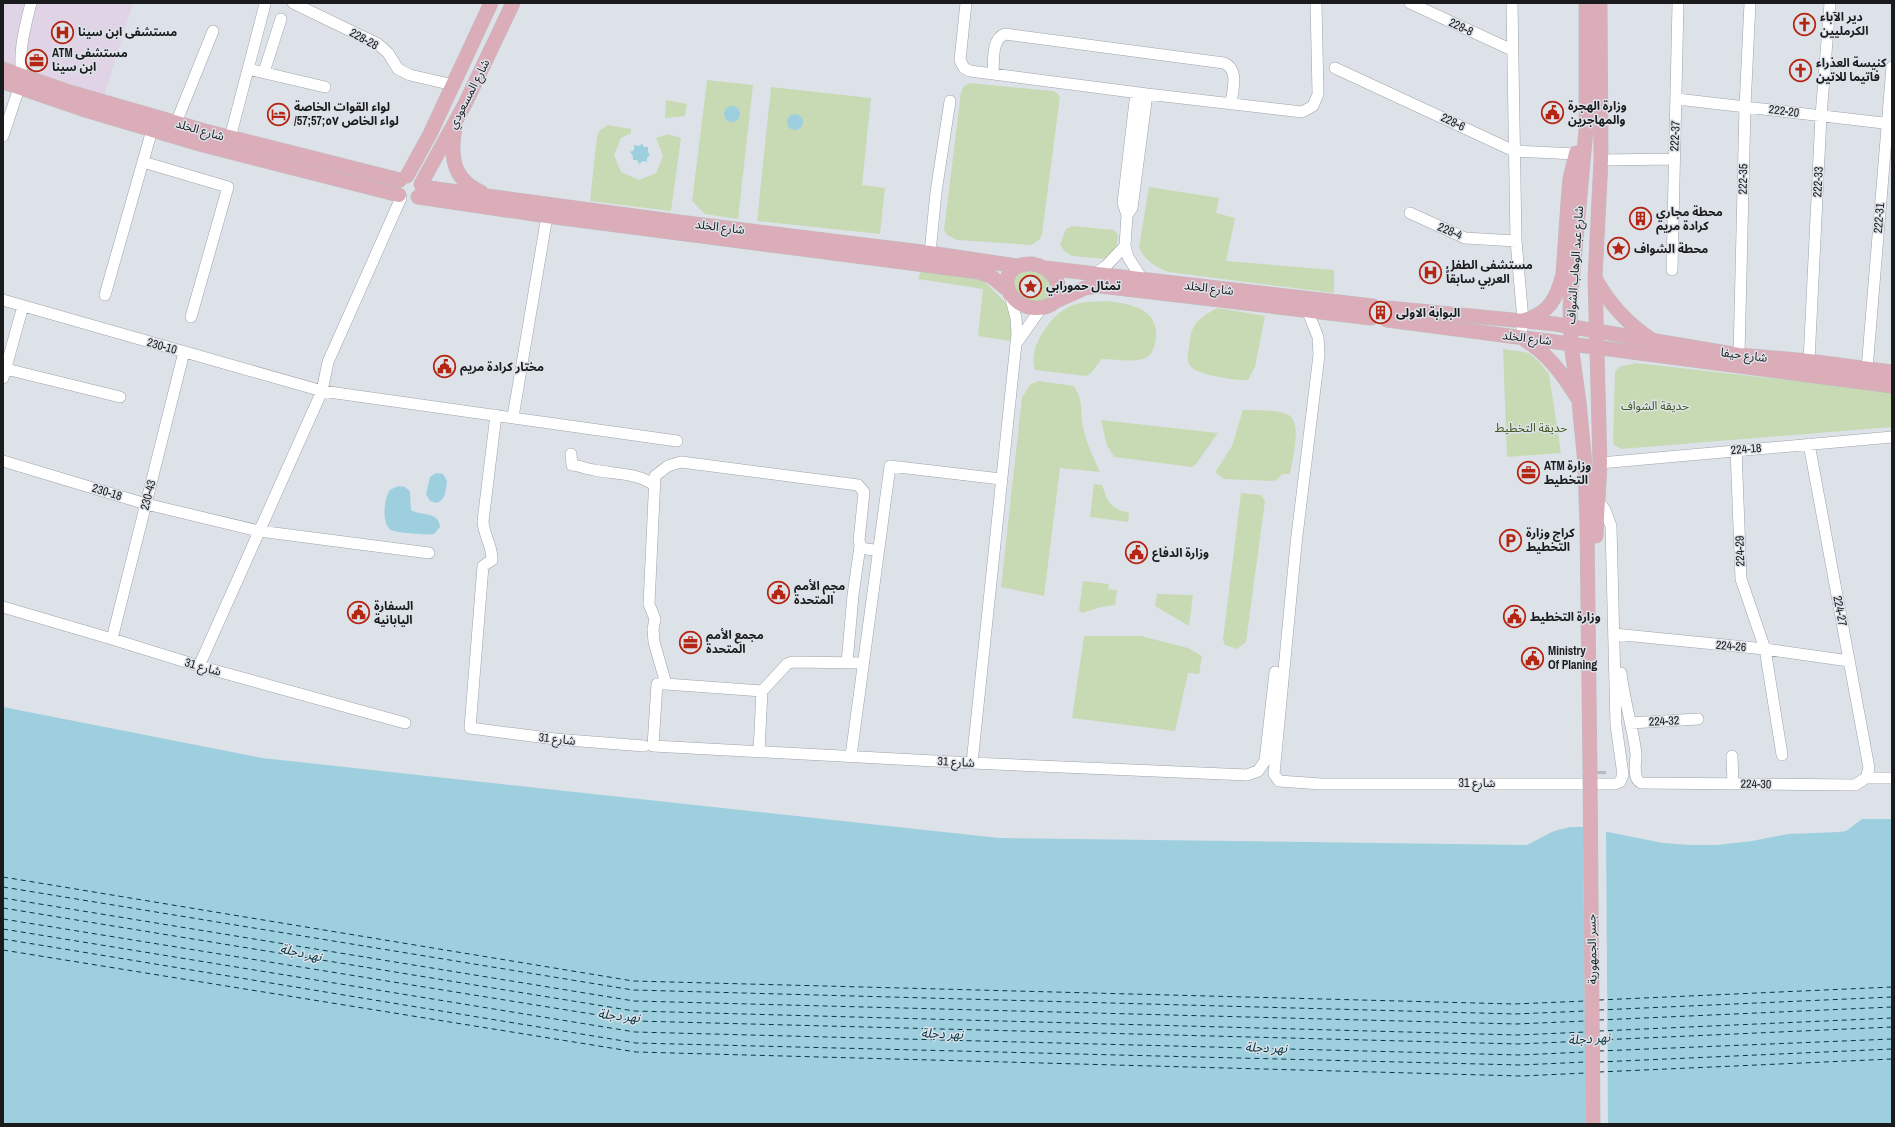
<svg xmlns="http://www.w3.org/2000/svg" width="1895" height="1127" viewBox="0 0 1895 1127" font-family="'Archivo Narrow','Noto Sans Arabic',sans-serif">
<rect width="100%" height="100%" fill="#dde2e9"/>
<!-- medical -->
<path fill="#e0d3e6" d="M3,3H133L104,96L3,61Z"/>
<!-- green -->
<path fill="#c8dab4" d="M707,80L753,85L738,219L705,214L692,201Z
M970,83L1053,91L1057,93L1060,97L1042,234L1040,239L1031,245L957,240L947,235L944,230L961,92L964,86Z
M771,87L871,98L862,185L885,188L880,234L757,221Z
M666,100L687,104L685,116L665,118Z
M608,125L631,129V133L621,138L614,155L621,172L639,180L656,173L663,156L656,138L668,134L681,138L671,211L590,201L597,136L600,130Z
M1149,187L1219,198L1216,213L1235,218L1226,261L1334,270V293L1168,272C1154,266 1145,261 1139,247Z
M1072,226L1114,230L1118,235L1116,249L1106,259L1072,256L1065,252L1060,244L1066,229Z
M1027,268L1049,276L1053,293L1047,301H1024L1015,296L1012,277Z
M921,271L979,279L988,285L1006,303L1011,318V341L978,336L983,289L918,279Z
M1107,301C1134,304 1162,310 1155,344C1153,351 1151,356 1145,358C1133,363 1115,359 1102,359L1091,373L1086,376L1035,370C1027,348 1051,315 1070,306C1082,301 1094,302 1107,301Z
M1217,308L1265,316L1255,367L1248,380C1237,381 1197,375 1190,366C1186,360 1188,353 1189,348C1191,324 1196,320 1217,308Z
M1503,349L1525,352L1530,354L1539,362L1549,374L1561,453L1507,457Z
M1636,363L1892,392V427L1621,449L1614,445L1613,441L1615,372L1619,367Z
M1039,381L1074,386C1086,405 1078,412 1084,431C1087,445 1094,458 1100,472L1060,468L1044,596L1001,587L1022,397L1031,384Z
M1243,410C1256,411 1273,409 1286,414C1304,419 1292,460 1290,474H1282L1277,480L1271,481L1224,479L1217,474L1216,471L1232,446Z
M1101,420L1218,433L1196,464L1192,467L1114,457L1107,445Z
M1094,484L1102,485C1108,502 1110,508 1129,513L1128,522L1090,517Z
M1241,493L1261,495L1265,501L1246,642L1237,649L1225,645L1223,640Z
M1083,581L1109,584L1108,589L1117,590L1115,605L1101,607L1082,613L1079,610Z
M1157,594L1193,595L1189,626L1155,606Z
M1084,636H1141L1188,648L1202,656L1199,674L1188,673L1175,731L1072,718Z"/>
<!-- water -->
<path fill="#9ecfdf" d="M724 114a8 8 0 1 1 16 0a8 8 0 1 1-16 0Z
M787 122a8 8 0 1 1 16 0a8 8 0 1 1-16 0Z
M642,144L644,147H648V152L650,155L647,158V162L643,161L639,164L637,160H633V156L630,152L634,150V145L639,146Z
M436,473L443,474L447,481C446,490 446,499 437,503L430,501L426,494L430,477Z
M399,486L405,487L410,491L411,510C421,516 439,511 440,527L434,534C426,535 398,533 391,530C381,524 384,498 390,490C393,488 396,487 399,486Z
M3,707L262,758L999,838L1527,845L1554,831L1570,827H1582L1663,843L1690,845H1717L1752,841L1788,834L1839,832L1846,831L1862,819H1892V1124H3Z"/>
<!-- pier -->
<path fill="#dde2e9" d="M1583,825L1606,829L1608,1124H1586Z"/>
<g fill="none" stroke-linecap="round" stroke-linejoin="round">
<!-- ferry -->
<path stroke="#073642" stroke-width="1" stroke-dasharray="5 4" stroke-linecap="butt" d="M3,877L633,981L1514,1004L1586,1001
M3,887L633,990L1515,1014L1586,1011
M3,898L634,1001L1516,1024L1586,1021
M3,908L634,1011L1517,1035L1586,1032
M3,919L635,1021L1518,1044L1586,1041
M3,929L635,1032L1519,1055L1586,1052
M3,939L636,1043L1520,1065L1586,1062
M3,950L636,1052L1521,1076L1586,1073
M1599,1000L1892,987
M1599,1010L1892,997
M1599,1020L1892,1007
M1599,1031L1892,1018
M1599,1040L1892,1027
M1599,1051L1892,1039
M1599,1062L1892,1049
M1599,1072L1892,1059"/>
<!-- major-tunnel -->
<path stroke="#b6bac0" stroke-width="14" stroke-dasharray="14 7" stroke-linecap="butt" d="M1599,771V774"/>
<defs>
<path id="minor" d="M293,3L378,44L388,53L398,69L410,75L453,85
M966,3L960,60L964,68L970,71L1147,94L1302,112L1313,106L1318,94L1316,3
M1410,3L1512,50
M1512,3L1516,241L1523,320L1521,337
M1335,68L1514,151L1576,154
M248,69L325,87
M264,72L281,19
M993,74C994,62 991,39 1005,34L1224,63C1240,70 1232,91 1231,104
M22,76C18,51 25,27 31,3
M1677,99L1892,124
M176,123L213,31
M3,136L19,88
M230,138L265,4
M1601,160L1674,159
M143,162L228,187L191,317
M1410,213L1465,238L1516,241
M1127,215L1123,203L1136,93
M930,253L936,192L950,101
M1672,270L1678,3
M1095,274L1106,266L1125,246
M1142,279L1128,257L1125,246L1127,215L1132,208L1147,94
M105,295L152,130
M3,300L322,391L677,441
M1307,310L1318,337L1319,355L1296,544L1274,774L1279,781L1321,784H1615L1620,782L1623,775L1616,725L1611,526L1605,510L1598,501
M1018,341L1042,307
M1739,355L1745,107L1750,3
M1809,361L1821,116L1830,3
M6,369L120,397
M1867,369L1892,67
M3,378L23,306
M496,415L483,521C484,537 492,544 492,560L483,566L470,728L555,739L644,746
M513,417L547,216
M1809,444L1869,768L1866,778
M1736,450L1741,579L1765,649L1782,755
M571,454L572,465C580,466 587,469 594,470C613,474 639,473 654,485
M3,461L146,504L259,531L429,553
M1600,463L1892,437
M3,607L112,639L199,666L405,723
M1614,634L1765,649L1849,661
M112,639L184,352
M847,663L853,595L860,546
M863,663L792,662L787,664L762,691L666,684L654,642L653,629L655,619L649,604L655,476L668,466L681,462L858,485L864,492L859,541C861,551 869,549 878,550
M199,666L322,391L328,362L401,198
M1621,673C1624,701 1633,727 1636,754C1636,763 1632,778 1641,783L1855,785L1866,778
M666,684H657L653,746L972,763L1247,775L1258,771L1265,761L1275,672
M1630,723L1698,719
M759,751L762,691
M851,756L890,466L1001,479
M1732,756L1733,784
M972,763L1017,334L1016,318L1010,295
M1866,778H1892"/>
<path id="major" d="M1586,3V130L1570,306L1571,344L1579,402L1585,464L1587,526L1590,771
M3,69L73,93L205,131L400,180
M3,82L82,109L203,145L399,195
M455,127C450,156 452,179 481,192
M407,176L430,134L491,3
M421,184L465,104L513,3
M422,187L679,222L930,253L1017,266
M418,197L547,216L979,272L992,277L1008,290
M1033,264C1063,270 1071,307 1037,308C1003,308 993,262 1033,264Z
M1045,268L1373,306
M1595,278C1609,304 1628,324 1652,340
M1054,302L1085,288L1100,286L1371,318
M1389,308L1555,324L1739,355L1809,361L1892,372
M1387,320L1892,386
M1524,320C1549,314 1557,298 1563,274L1568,202L1570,179L1576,153
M1525,340C1547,353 1563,374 1576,396
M1596,536L1600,463L1595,278L1601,160L1600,3"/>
</defs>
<!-- minor casing -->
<use href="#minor" stroke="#9ea3a9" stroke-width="12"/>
<!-- major casing -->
<use href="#major" stroke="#bfbfc0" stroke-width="15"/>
<!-- minor -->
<use href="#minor" stroke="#fff" stroke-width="11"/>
<!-- major -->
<use href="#major" stroke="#daadb9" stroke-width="14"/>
<defs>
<path id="major-bridge" d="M1590,774L1593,1124"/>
</defs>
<!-- major-bridge casing -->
<use href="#major-bridge" stroke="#bfbfc0" stroke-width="15" stroke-linecap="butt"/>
<!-- major-bridge -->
<use href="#major-bridge" stroke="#daadb9" stroke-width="14"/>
</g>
<!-- icons -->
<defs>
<symbol id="church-ring" viewBox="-11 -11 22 22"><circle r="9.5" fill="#dde2e9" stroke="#b42613" stroke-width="1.5"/><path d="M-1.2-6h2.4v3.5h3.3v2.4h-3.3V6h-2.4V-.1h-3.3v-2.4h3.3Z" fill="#b42613"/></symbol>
<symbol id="hospital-ring" viewBox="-11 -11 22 22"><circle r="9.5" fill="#dde2e9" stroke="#b42613" stroke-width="1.5"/><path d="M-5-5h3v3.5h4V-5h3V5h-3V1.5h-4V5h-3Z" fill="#b42613"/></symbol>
<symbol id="office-ring" viewBox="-11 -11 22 22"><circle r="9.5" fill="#dde2e9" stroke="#b42613" stroke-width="1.5"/><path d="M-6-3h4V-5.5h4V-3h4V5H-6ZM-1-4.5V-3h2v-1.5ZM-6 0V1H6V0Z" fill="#b42613"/></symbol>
<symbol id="civic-ring" viewBox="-11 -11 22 22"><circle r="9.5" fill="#dde2e9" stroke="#b42613" stroke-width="1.5"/><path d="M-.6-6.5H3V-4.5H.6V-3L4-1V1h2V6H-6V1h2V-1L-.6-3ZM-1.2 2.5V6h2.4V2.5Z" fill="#b42613"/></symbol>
<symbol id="hotel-ring" viewBox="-11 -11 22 22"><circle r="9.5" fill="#dde2e9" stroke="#b42613" stroke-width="1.5"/><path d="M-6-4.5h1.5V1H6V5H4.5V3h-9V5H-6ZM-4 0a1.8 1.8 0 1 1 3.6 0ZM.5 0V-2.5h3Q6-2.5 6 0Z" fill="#b42613"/></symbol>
<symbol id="building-ring" viewBox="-11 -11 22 22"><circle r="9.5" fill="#dde2e9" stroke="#b42613" stroke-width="1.5"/><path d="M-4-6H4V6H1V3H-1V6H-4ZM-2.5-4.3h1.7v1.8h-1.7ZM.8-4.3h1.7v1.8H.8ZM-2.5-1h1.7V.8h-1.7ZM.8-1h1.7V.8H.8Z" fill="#b42613"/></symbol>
<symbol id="sight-ring" viewBox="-11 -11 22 22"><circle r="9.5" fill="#dde2e9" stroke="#b42613" stroke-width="1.5"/><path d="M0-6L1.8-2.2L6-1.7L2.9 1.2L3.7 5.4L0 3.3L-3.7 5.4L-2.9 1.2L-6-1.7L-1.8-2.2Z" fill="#b42613"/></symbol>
<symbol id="parking-ring" viewBox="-11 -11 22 22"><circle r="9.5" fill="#dde2e9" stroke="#b42613" stroke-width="1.5"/><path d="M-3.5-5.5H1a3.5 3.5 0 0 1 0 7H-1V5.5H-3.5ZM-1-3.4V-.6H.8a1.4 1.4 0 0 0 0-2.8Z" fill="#b42613"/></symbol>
</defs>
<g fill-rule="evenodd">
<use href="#church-ring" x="1792" y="12" width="25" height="25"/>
<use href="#hospital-ring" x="50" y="20" width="25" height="25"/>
<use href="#office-ring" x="24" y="48" width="25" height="25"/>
<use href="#church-ring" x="1788" y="58" width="25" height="25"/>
<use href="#civic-ring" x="1540" y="100" width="25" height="25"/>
<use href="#hotel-ring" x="266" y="102" width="25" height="25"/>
<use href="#building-ring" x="1628" y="206" width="25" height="25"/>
<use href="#sight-ring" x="1606" y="236" width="25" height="25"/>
<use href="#hospital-ring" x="1418" y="260" width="25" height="25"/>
<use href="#sight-ring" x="1018" y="274" width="25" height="25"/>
<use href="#building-ring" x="1368" y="300" width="25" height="25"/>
<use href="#civic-ring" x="432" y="354" width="25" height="25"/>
<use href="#office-ring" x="1516" y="460" width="25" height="25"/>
<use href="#parking-ring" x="1498" y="528" width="25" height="25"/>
<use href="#civic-ring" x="1124" y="540" width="25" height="25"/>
<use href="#civic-ring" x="766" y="580" width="25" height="25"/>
<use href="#civic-ring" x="346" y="600" width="25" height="25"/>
<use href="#civic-ring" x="1502" y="604" width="25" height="25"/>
<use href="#office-ring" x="678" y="630" width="25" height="25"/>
<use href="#civic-ring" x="1520" y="646" width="25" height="25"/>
</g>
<g text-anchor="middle" stroke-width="3" stroke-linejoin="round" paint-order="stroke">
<!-- poi labels -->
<g font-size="12" font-weight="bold" fill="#191b1d" stroke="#dde2e9" text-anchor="start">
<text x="1820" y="21">دير الآباء<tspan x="1820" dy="14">الكرمليين</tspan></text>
<text x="78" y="36">مستشفى ابن سينا</text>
<text x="52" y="57">ATM مستشفى<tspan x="52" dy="14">ابن سينا</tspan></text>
<text x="1816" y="67">كنيسة العذراء<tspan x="1816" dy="14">فاتيما للاتين</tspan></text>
<text x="1568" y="110">وزارة الهجرة<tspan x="1568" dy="14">والمهاجرين</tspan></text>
<text x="294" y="111">لواء القوات الخاصة<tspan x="294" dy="14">/57;لواء الخاص ٥٧;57</tspan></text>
<text x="1656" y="216">محطة مجاري<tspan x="1656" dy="14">كرادة مريم</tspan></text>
<text x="1634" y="253">محطة الشواف</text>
<text x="1446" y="269">مستشفى الطفل<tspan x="1446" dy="14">العربي سابقاً</tspan></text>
<text x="1046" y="290">تمثال حمورابي</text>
<text x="1396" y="317">البوابة الاولى</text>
<text x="460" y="371">مختار كرادة مريم</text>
<text x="1544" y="470">ATM وزارة<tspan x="1544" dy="14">التخطيط</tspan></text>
<text x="1526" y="537">كراج وزارة<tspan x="1526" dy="14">التخطيط</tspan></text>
<text x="1152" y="557">وزارة الدفاع</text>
<text x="794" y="590">مجم الأمم<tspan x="794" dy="14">المتحدة</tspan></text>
<text x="374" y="610">السفارة<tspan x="374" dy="14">اليابانية</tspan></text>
<text x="1530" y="621">وزارة التخطيط</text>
<text x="706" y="639">مجمع الأمم<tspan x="706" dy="14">المتحدة</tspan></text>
<text x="1548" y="655">Ministry<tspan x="1548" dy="14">Of Planing</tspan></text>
</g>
<!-- street labels -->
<g font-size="12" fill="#191b1d" stroke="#dde2e9">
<text transform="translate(1461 27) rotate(25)" y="4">228-8</text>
<text transform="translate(364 39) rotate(29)" y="4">228-28</text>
<text transform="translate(469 94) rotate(-63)" y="4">شارع المسعودي</text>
<text transform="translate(1784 111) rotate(7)" y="4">222-20</text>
<text transform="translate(1453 122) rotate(25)" y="4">228-6</text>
<text transform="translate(200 130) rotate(16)" y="4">شارع الخلد</text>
<text transform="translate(1675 136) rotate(-87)" y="4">222-37</text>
<text transform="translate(1743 179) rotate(-89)" y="4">222-35</text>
<text transform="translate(1818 182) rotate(-87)" y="4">222-33</text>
<text transform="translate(1879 218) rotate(-85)" y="4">222-31</text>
<text transform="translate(720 227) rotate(7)" y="4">شارع الخلد</text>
<text transform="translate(1450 231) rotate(23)" y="4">228-4</text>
<text transform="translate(1575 265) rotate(-86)" y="4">شارع عبد الوهاب الشواف</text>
<text transform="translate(1209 288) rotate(7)" y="4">شارع الخلد</text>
<text transform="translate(1527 338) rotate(7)" y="4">شارع الخلد</text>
<text transform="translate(162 346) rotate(16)" y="4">230-10</text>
<text transform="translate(1744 355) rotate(7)" y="4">شارع حيفا</text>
<text transform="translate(1746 449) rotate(-5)" y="4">224-18</text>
<text transform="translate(107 492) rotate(17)" y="4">230-18</text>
<text transform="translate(148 495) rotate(-76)" y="4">230-43</text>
<text transform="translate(1740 551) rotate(-92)" y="4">224-29</text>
<text transform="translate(1840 611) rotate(79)" y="4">224-27</text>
<text transform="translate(1731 646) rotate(5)" y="4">224-26</text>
<text transform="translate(203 667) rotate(16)" y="4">شارع 31</text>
<text transform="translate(1664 721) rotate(-3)" y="4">224-32</text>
<text transform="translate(557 739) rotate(6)" y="4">شارع 31</text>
<text transform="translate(956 762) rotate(3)" y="4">شارع 31</text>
<text x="1477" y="787">شارع 31</text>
<text transform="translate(1756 784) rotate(1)" y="4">224-30</text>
<text transform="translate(1592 949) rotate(-91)" y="4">جسر الجمهورية</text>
</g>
<!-- park labels -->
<g font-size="12" fill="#41571f" stroke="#dde2e9">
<text x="1655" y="410">حديقة الشواف</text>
<text x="1531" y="432">حديقة التخطيط</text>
</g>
<!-- water labels -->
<g font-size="13" font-style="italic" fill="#073642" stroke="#dde2e9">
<text transform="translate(301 952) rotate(12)" y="5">نهر دجلة</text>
<text transform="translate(619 1015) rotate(6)" y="5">نهر دجلة</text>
<text transform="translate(942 1033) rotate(2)" y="5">نهر دجلة</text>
<text transform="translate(1589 1038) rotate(-4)" y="5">نهر دجلة</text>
<text transform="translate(1266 1047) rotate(2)" y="5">نهر دجلة</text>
</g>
</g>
<!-- border -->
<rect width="1895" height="1127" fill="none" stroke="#191b1d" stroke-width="8"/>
</svg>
